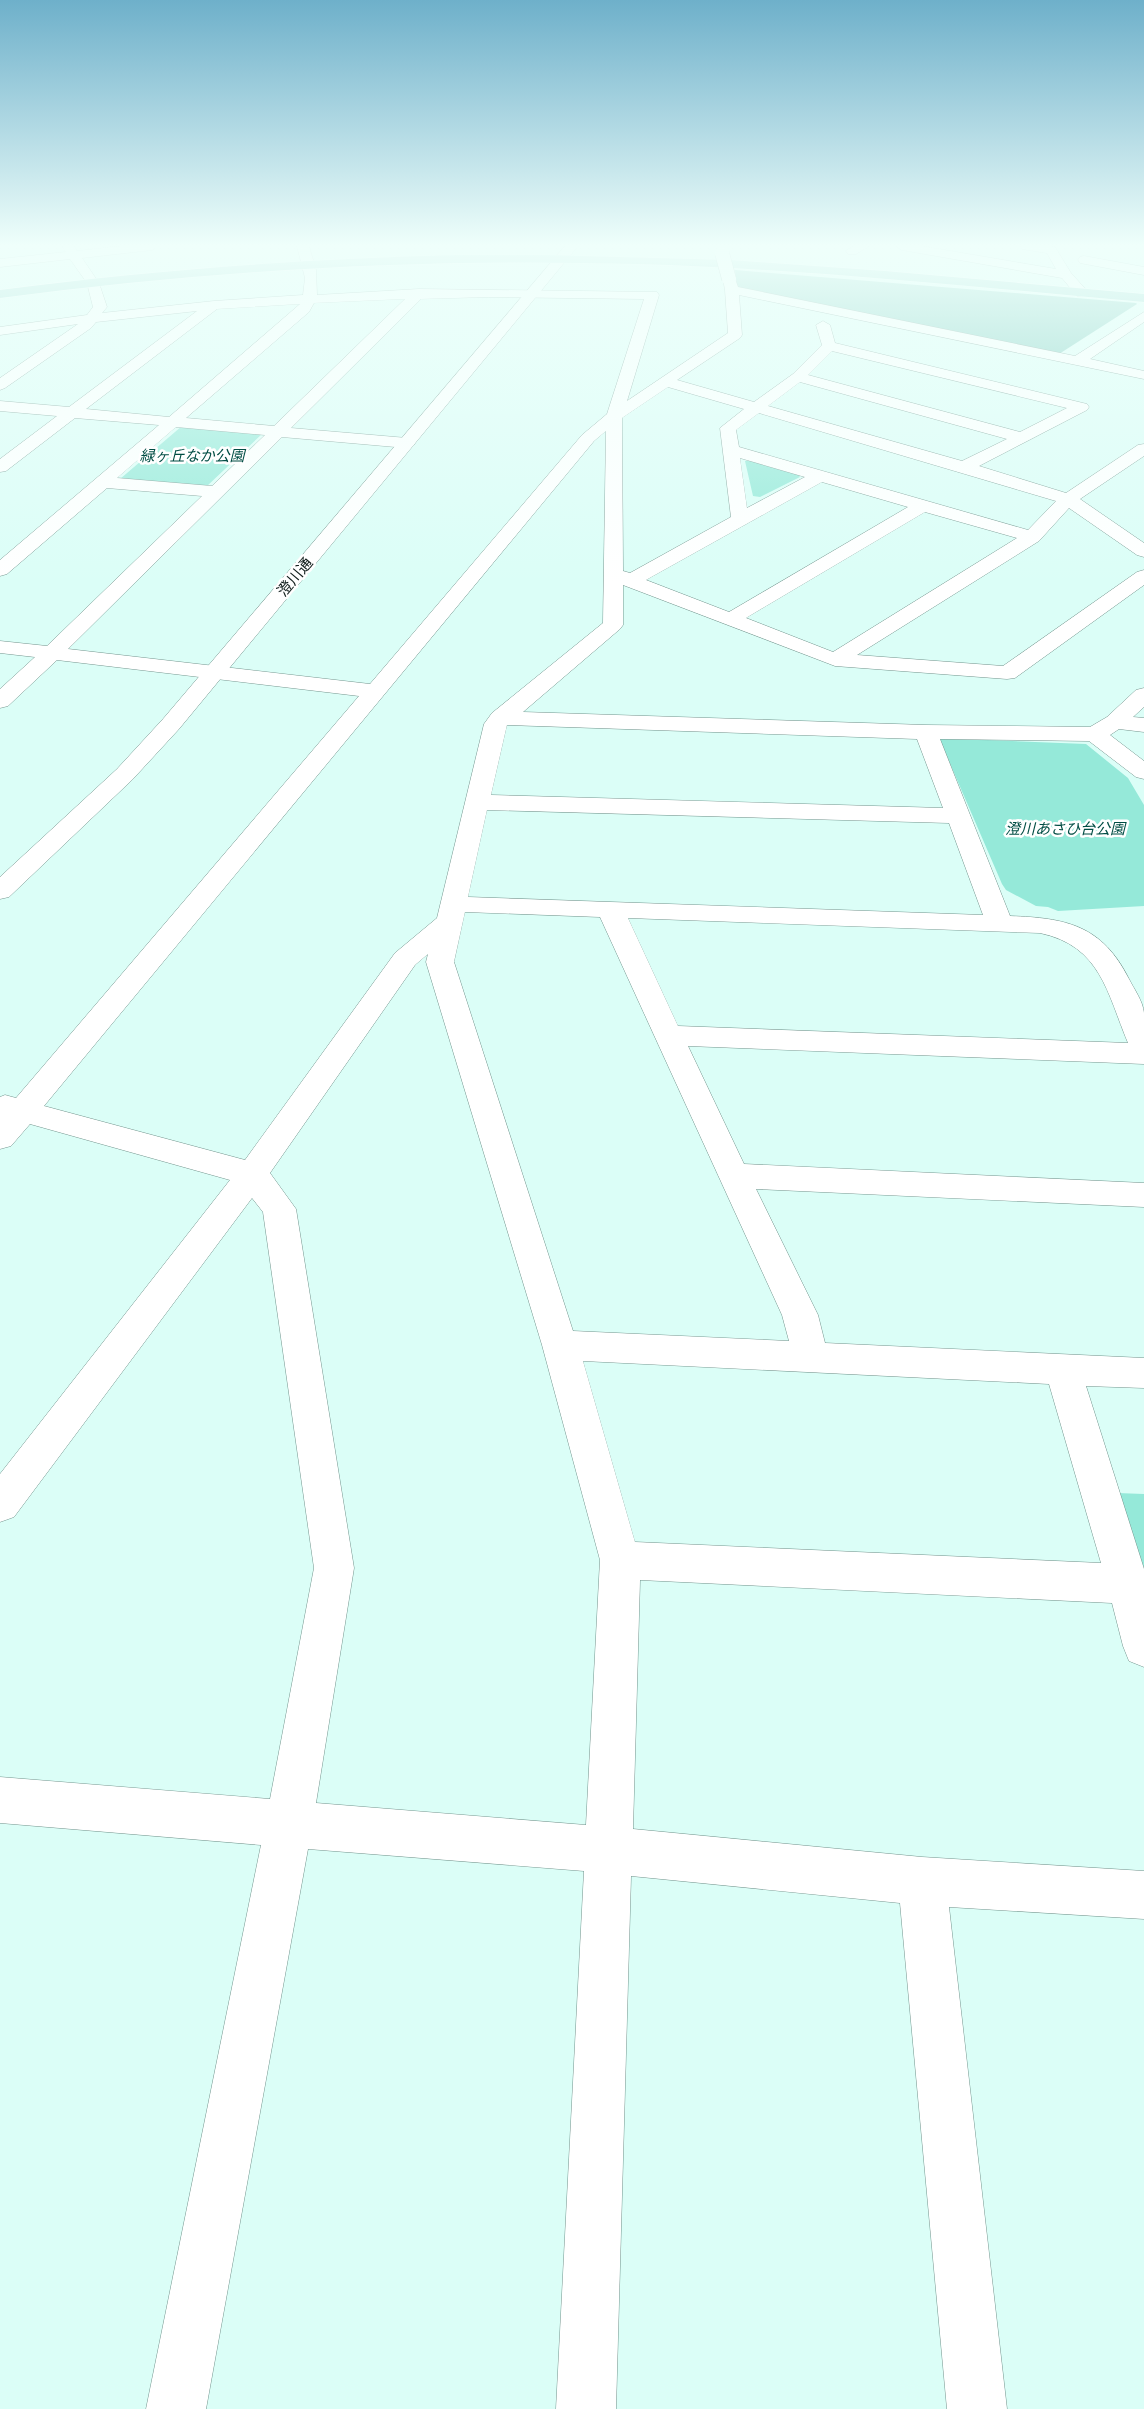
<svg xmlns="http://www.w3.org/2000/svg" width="1144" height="2409" viewBox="0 0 1144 2409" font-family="Merriweather,'Noto Sans JP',serif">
<rect width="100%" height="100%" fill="#dbfef7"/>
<!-- green -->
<path fill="#95e9d9" d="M182,426L262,434L206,487L120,479Z
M745,461H753L798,474L800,477L760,497L753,496Z
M939,738L1086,744L1128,778L1144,805V906L1058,911L1048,907L1036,906L1006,890L1002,884Z
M1117,1493L1144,1494V1591Z"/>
<!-- forest -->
<path fill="#76c9bb" d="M735,270L1136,303L1137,304L1059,354L737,288Z"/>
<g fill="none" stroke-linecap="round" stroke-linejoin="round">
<defs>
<path id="minor" d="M62,246H74L77,251L122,246H158L152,250L82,258L99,283L107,307L102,313L214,301L303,295L305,278L297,246H309L316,270L317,295L419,289L657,292L659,295L627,401L728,333L725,290L723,279L729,275L734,276L738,287L1075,356L1144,312V322L1090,359L1144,371V379L739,295L742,335L740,338L677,380L754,402L793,374L822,345L816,325L823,321L830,325L835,343L1087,404L1089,407L1087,410L979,466L1066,493L1138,445L1144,444V456L1080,499L1144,543V557L1137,555L1069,508L1039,541L857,655L1003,666L1137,572L1144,570V585L1015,678L1007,679L835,666L623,585V625L620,629L523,712L926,725L1090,727L1107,717L1136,690L1144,688V707L1133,717L1144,718V732L1119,729L1110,735L1144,761V779L1136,777L1089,741L940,739L1010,916C1066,918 1102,925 1129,979C1134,989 1143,1001 1144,1013C1144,1029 1144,1047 1144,1064L688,1046L744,1164L1144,1183V1207L756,1189L818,1315L825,1343L1144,1358V1388L1086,1386L1144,1569V1667L1129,1661L1123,1646L1112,1603L640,1580L633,1829L922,1857L1144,1871V1919L949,1907L1007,2409H947L900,1903L631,1876L616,2409H556L584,1871L308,1849L206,2409H146L261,1845L0,1823V1777L270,1799L314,1568L263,1212L252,1198L14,1517L0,1522V1474L230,1180L30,1124L11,1146L0,1149V1097L5,1095L16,1098L359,696L57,660L8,706L0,708V689L35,657L0,653V641L47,646L202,496L107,488L7,574L0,576V560L159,425L75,418L6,471L0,472V459L57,416L0,411V401L69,407L197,311L96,322L91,328L5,388L0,390V378L78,324L0,335V327L87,315L93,307L87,283L70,259L0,267V259L66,252ZM489,297L644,299L607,414L582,435L370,684L68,649L282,437L407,448L413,446L415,443L407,438L291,428L421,299ZM405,299L274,426L186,418L309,312L314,303ZM300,304L169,417L86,409L217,309ZM832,351L1067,408L1020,432L808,375ZM800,382L1007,439L962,461L768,406ZM668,387L744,409L720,428L731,517L630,573L623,571L622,418ZM759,413L1056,501L1028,530L739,447L736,430ZM176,427L265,435L212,486L117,478ZM606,431L603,623L492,713L484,724L437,918L395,953L245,1160L44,1106L594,441ZM740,458L805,477L747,508ZM822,482L908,507L729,612L646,580ZM925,512L1017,538L833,652L746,618ZM507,725L917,739L943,808L491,795ZM487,810L949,823L983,915L468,897ZM465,912L600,917L782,1315L789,1341L573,1331L454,962ZM628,918L1040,933C1101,946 1107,993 1128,1043L678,1026ZM428,954L426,962L542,1345L600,1560L586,1825L316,1803L354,1568L296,1209L270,1173L415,965ZM583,1361L1049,1384L1101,1563L635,1542Z
M854,246H869L856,254H848L846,251Z
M896,246H921L1056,269L1047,253L1022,249L1020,246H1051L1055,247L1071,273L1089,293L1087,296H1077L1062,278L902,250Z
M1084,256L1144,267V275L1080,263L1078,260L1080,257Z"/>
<path id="tertiary" d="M565,246H578L179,729L133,779L9,897L0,899V877L117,769L163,719Z"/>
<path id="primary" d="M456,255H547L730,260L885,271L1144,294V302C976,287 807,269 638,264C424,258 212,270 0,298V290C152,270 303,259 456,255Z"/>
</defs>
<!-- minor casing -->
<use href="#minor" stroke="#74958e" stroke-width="1"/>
<!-- tertiary casing -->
<use href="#tertiary" stroke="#74958e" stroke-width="1"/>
<!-- primary casing -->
<use href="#primary" stroke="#fff" stroke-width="1"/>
<!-- minor -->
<use href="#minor" fill="#fff" fill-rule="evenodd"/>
<!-- tertiary -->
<use href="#tertiary" fill="#fff" fill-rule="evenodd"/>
<!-- primary -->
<use href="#primary" fill="#92d6cc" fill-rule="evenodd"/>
<defs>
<path id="minor-bridge" d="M722,253L729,279"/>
</defs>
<!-- minor-bridge casing -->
<use href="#minor-bridge" stroke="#74958e" stroke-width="15" stroke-linecap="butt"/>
<!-- minor-bridge -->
<use href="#minor-bridge" stroke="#fff" stroke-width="14"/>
</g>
<!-- sky -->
<linearGradient id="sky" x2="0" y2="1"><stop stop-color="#6eb0ca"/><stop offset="0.42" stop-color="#effffb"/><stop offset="1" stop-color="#effffb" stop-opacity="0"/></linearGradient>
<rect width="1144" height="583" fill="url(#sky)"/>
<g text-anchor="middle" stroke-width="5" stroke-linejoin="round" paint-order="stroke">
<!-- far-park labels -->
<g font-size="15" font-style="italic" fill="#004d44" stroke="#fff">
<text x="192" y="461">緑ヶ丘なか公園</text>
<text x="1065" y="834">澄川あさひ台公園</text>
</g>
<!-- far-street labels -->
<g font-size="15" fill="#101d1b" stroke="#fff">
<text transform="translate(295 577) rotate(-50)" y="5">澄川通</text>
</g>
</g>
</svg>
